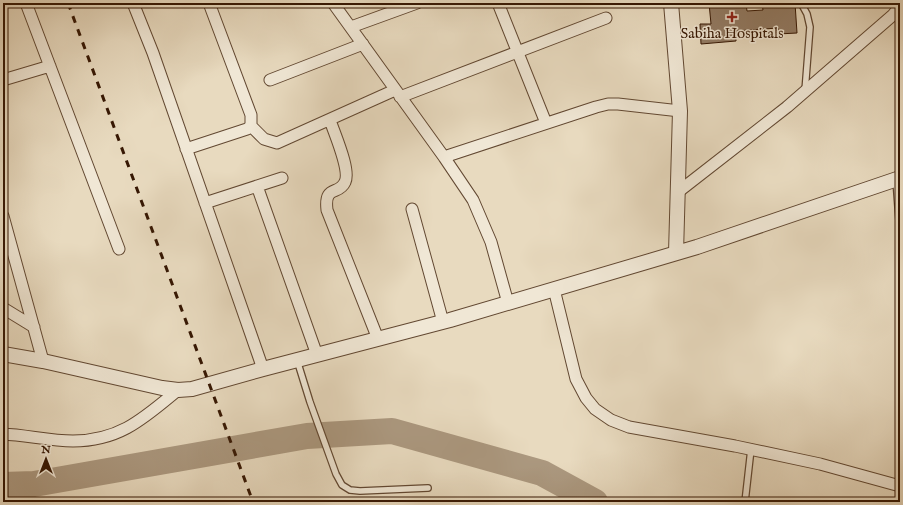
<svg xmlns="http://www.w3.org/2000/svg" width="903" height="505" viewBox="0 0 903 505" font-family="'IM FELL English',serif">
<rect width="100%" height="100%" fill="#e8dabf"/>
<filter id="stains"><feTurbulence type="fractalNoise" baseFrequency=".005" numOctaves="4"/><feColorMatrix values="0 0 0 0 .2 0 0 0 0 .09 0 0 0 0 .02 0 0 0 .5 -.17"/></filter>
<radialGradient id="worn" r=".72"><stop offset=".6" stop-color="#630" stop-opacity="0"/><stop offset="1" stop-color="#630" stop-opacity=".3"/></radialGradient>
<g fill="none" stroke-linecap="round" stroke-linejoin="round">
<!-- river -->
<path stroke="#ab987f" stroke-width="26" d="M3,485L34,484L307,436L392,431L542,473L595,502"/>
</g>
<!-- building -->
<path fill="#937c65" stroke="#361703" d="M709,3H746L747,11L763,10L762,3H795L797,33L778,34V28L736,31V41L701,44L700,24H711Z"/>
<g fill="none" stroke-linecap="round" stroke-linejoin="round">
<defs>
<path id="service" d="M801,3L807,14L810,27L805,91
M896,180L900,234
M297,360L310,402L336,474L342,485L350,490L360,491L428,488
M745,502L751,449"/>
<path id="minor" d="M26,3L119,249
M133,3L153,53L263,369
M333,3L444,157L473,200L491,242L508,303
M498,3L546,123
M351,27L417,3
M3,80L50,66
M270,80L363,44
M400,97L606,18
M330,120C334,133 351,170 345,182C339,196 324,184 327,210L378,339
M251,126L264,139L277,143L395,90
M186,149L247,129L251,126V115L209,3
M444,157L596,107L608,104H618L680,111
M257,186L317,355
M678,192L787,107L893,15L900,6
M205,203L282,178
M412,209L443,322
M3,216L43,361
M554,289L576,379L586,398L595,409L611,420L629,427L735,446L820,464L900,486
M3,308L34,327
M3,434C26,435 50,441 73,441C120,441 144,418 178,390"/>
<path id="tertiary" d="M671,3L680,111L676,253
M3,354L43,361L162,388L178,390L192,389L263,369L450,320L697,247L900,178"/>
</defs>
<!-- service casing -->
<use href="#service" stroke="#624832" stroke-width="8"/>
<!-- minor casing -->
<use href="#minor" stroke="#624832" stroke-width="13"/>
<!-- tertiary casing -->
<use href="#tertiary" stroke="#624832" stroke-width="16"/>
<!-- service -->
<use href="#service" stroke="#f0e7d5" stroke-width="5.5"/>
<!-- minor -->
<use href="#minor" stroke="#f0e7d5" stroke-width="11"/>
<!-- tertiary -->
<use href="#tertiary" stroke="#f0e7d5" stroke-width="14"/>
<!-- rail -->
<path stroke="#361703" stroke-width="3" stroke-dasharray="7 7" stroke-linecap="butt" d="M68,3L253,502"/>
</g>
<!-- markers -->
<path fill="#8f2418" stroke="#f0e7d5" stroke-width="1.5" d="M730 11h4v4h4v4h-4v4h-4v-4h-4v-4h4z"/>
<g text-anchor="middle" stroke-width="3" stroke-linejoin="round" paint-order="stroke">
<!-- poi labels -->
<g font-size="15" fill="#361703" stroke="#f0e7d5">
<text x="732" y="38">Sabiha Hospitals</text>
</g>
</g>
<!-- margin -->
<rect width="903" height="505" fill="none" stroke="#e8dabf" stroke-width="16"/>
<rect x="4" y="4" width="895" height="497" fill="none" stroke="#361703" stroke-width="2"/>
<rect x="8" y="8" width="887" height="489" fill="none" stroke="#361703"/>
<!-- north arrow -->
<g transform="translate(46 459)" stroke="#f0e7d5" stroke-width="3" paint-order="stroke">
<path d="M0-3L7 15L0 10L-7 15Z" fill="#361703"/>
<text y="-6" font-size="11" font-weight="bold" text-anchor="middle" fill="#361703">N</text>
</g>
<rect width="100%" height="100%" filter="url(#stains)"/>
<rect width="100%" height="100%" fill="url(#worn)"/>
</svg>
